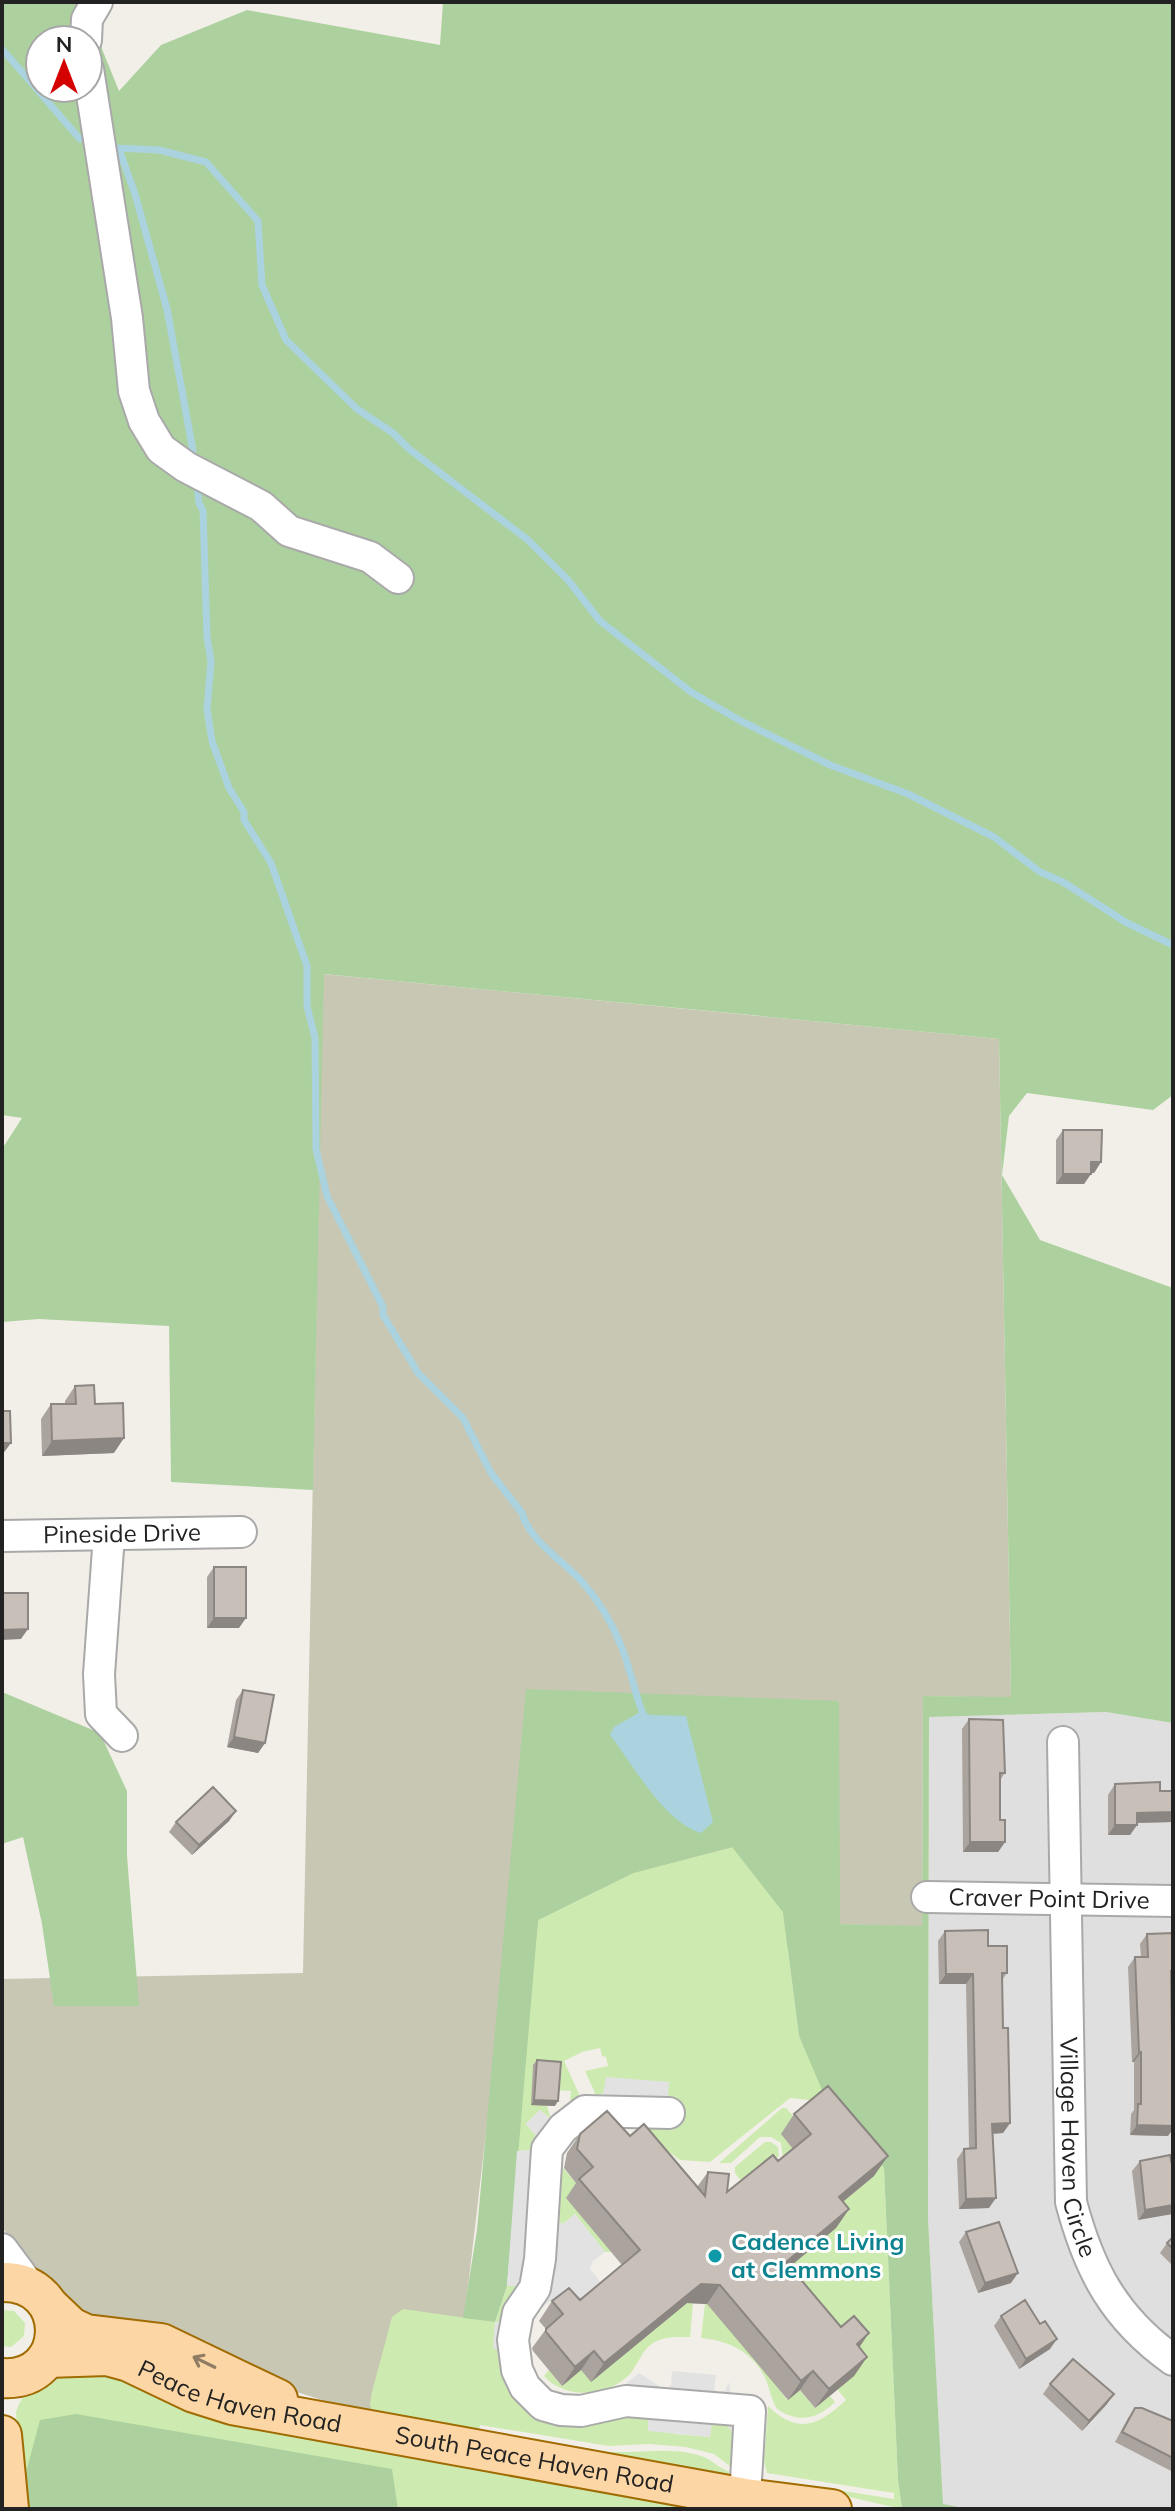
<svg xmlns="http://www.w3.org/2000/svg" width="1175" height="2511" viewBox="0 0 1175 2511" font-family="Mulish,sans-serif">
<rect width="100%" height="100%" fill="#f2efe9"/>
<!-- residential -->
<path fill="#e0dfdf" d="M1106,1712L1173,1723V2509H968L943,2505L928,2218L929,1717Z"/>
<!-- construction -->
<path fill="#c7c7b4" d="M323,974L999,1039L1011,1698L923,1696L922,1927L840,1924L491,2089L452,2425L341,2406L278,2386L232,2362L208,2342L173,2329L80,2317L2,2228V1979L303,1973Z"/>
<!-- grass -->
<path fill="#cdebb0" d="M733,1847L783,1912L799,2036L829,2102L790,2098L710,2162L680,2160L636,2127L670,2099L668,2096L607,2077L605,2093L596,2095L585,2071L608,2066L606,2057L602,2056L600,2048L582,2052L564,2061L579,2094L576,2106L570,2104L571,2091L556,2090L531,2104L547,2106L551,2119L540,2110L526,2124L538,2138L533,2150L517,2151L538,1920L633,1873Z
M782,2108H786L797,2120L808,2166L783,2159L781,2143L771,2137H760L731,2163H719Z
M765,2142H771L778,2147L779,2156L745,2186L735,2173V2167Z
M866,2146L884,2168L898,2480L902,2509L774,2480L894,2499V2493L767,2473L764,2461L768,2406C798,2435 818,2426 846,2400L837,2389L780,2275L796,2261L787,2251L824,2214Z
M561,2166L579,2186L612,2252H605L575,2214L563,2224L556,2220Z
M507,2286H518L501,2322L495,2323L494,2348L501,2351L517,2392L623,2413L648,2415V2419L675,2434L710,2437L712,2421L725,2423L734,2434L731,2467L714,2454L686,2447L649,2444L609,2446L480,2425L479,2430C523,2437 568,2449 612,2452C641,2453 670,2447 698,2455C711,2458 718,2468 730,2472L725,2476L374,2417L370,2404L372,2392L392,2317L403,2309L495,2322Z
M675,2302L693,2303L690,2337C677,2337 664,2336 653,2343C642,2350 638,2364 630,2374C608,2397 565,2400 544,2376L549,2370L562,2386L581,2370L591,2381L604,2352L614,2363L637,2343L636,2325L646,2337L671,2316Z
M705,2304L720,2305L787,2400L800,2390L815,2408L830,2396L835,2402C817,2420 798,2423 777,2409C771,2399 770,2389 765,2378C754,2353 728,2340 701,2338Z
M2,2310L14,2311L25,2323L24,2336L11,2347L2,2346Z
M67,2366L717,2509H398L391,2469L21,2491L16,2412C25,2385 44,2380 67,2366Z"/>
<!-- forest -->
<path fill="#add19e" fill-rule="evenodd" d="M2,2H97L102,49L119,91L161,45L247,10L440,45L443,2H1173V1095L1153,1110L1027,1093L1009,1116L1002,1175L1040,1240L1173,1288V1723L1106,1712L929,1717L928,2218L943,2504L968,2509H902L898,2480L884,2168L825,2097L799,2036L783,1912L732,1847L633,1873L538,1920L507,2286L495,2322L463,2318L477,2230L526,1689L839,1701L840,1924L922,1926L923,1696L1011,1697L999,1039L324,974L313,1490L171,1482L169,1326L39,1319L2,1322V1149L22,1118L2,1115ZM40,40H88V88H40Z
M2,1692L100,1733L127,1791V1856L139,2006H54L42,1924L23,1837L2,1844Z
M76,2414L392,2469L398,2509H21V2491L40,2420Z"/>
<!-- parking -->
<path fill="#e2e2e2" d="M606,2077L669,2082L668,2096L677,2102L674,2127L605,2122L592,2124L577,2135L563,2152L556,2220L563,2224L575,2214L605,2252L593,2261L590,2269L602,2284L567,2312L553,2299L537,2311L531,2321L529,2338V2358L533,2371L542,2385L570,2399L618,2390L639,2373L665,2390L671,2385L672,2371L716,2375L714,2390L718,2392L725,2391L729,2382L734,2434L725,2423L712,2421L710,2437L648,2431V2415L644,2414L579,2422L501,2351L493,2348L495,2322L505,2320L518,2286H507L517,2151L533,2150L538,2138L526,2124L540,2110L553,2121L596,2095H603Z"/>
<!-- water -->
<path fill="#aad3df" d="M642,1711L650,1715L686,1716L713,1822L701,1833C663,1821 634,1766 610,1735L614,1727Z"/>
<g fill="none" stroke-linecap="round" stroke-linejoin="round">
<!-- stream -->
<path stroke="#aad3df" stroke-width="7" d="M2,49L80,139
M116,148L159,150L206,162L258,221L262,285L286,340L357,409L393,433L409,449L528,540L568,580L600,621L691,692L739,720L830,765L908,794L994,837L1040,872L1063,882L1127,923L1173,945
M119,149L135,194L167,309L193,451
M197,485L199,503L203,511L207,637L211,661L207,709L212,741L229,788L244,812V820L271,863L307,966V1006L315,1038L316,1149L327,1196L383,1307V1315L418,1373L463,1418L491,1473L522,1513C530,1542 564,1561 583,1583C599,1601 613,1625 622,1648C631,1671 635,1696 645,1719"/>
<defs>
<g id="minor">
<path d="M86,40L87,19L97,2"/>
<path d="M88,69L127,318L134,391L144,421L161,449L186,467L261,506L289,531L370,557L398,578"/>
<path d="M109,1535L99,1674L101,1714L122,1736"/>
<path id="s1" d="M2,1536L241,1532"/>
<path id="s2" d="M1063,1742L1071,2202C1089,2270 1114,2318 1173,2360"/>
<path id="s3" d="M927,1897L1173,1901"/>
<path d="M669,2113L585,2111L563,2128L547,2149L540,2259L535,2288L518,2313L513,2340L517,2370L525,2387L543,2405L561,2410L581,2411L626,2401L750,2411L745,2498"/>
<path d="M2,2249L31,2288"/>
</g>
<g id="major">
<path d="M2,2282C74,2281 71,2383 2,2378"/>
<path d="M50,2307L71,2327L86,2334L161,2343L278,2399"/>
<path id="s4" d="M47,2358L107,2356L129,2362L194,2393L232,2405L745,2498L832,2509"/>
<path d="M2,2435L9,2509"/>
</g>
</defs>
<!-- minor casing -->
<use href="#minor" stroke="#a9a9a9" stroke-width="34"/>
<!-- major casing -->
<use href="#major" stroke="#a06b00" stroke-width="42"/>
<!-- minor -->
<use href="#minor" stroke="#fff" stroke-width="30"/>
<!-- major -->
<use href="#major" stroke="#fcd6a4" stroke-width="38"/>
</g>
<!-- wall -->
<path fill="#aba49e" d="M1063,1130L1101,1162L1094,1173H1091L1084,1184H1056V1140Z
M75,1386L95,1404L114,1453L42,1456L41,1419L51,1404H65V1401Z
M214,1567L239,1628H207V1577Z
M243,1690L265,1743L258,1753L227,1747L236,1700Z
M969,1719L1005,1773L1000,1780V1820L1005,1842L998,1852H963L962,1729Z
M1115,1784L1160,1791H1173V1822L1137,1823V1825L1130,1835H1108V1795Z
M236,1811L229,1821L192,1855L169,1832L176,1822Z
M945,1931L988,1946L1007,1973L1002,1980L1003,2028L1010,2123L1003,2133L993,2134L989,2208L959,2209L957,2159L964,2149L969,2148L966,1984H939L938,1941Z
M1147,1934L1171,1981L1168,2136L1130,2135L1131,2114L1134,2110V2062H1132L1128,1967L1135,1957H1141L1140,1944Z
M537,2060L555,2106L531,2105L533,2065Z
M794,2114L874,2176L843,2202L849,2209L836,2228L790,2266L841,2327L869,2333L859,2347L867,2357L854,2376L815,2408L800,2390L788,2400L707,2304L687,2303L591,2382L581,2370L562,2386L533,2351L532,2348L546,2329L539,2321L552,2301L580,2300L622,2265L566,2198L576,2183L564,2168L567,2153L580,2134L630,2136L697,2187L708,2172L727,2192L778,2161L793,2149L781,2134Z
M1140,2161L1173,2170L1138,2220L1132,2171Z
M966,2232L1011,2283L978,2293L959,2242Z
M1173,2237V2266L1160,2253L1167,2243Z
M1001,2316L1050,2349L1019,2369L994,2326Z
M1050,2384L1107,2404L1082,2431L1043,2394Z
M1135,2408L1173,2421V2472L1115,2442L1128,2418Z"/>
<!-- shaded-wall -->
<path fill="#8b8681" d="M1091,1162H1101L1094,1173H1084Z
M1063,1174H1091L1084,1184H1056Z
M124,1438L114,1453L42,1456L52,1441Z
M2,1443H11L2,1455Z
M214,1618H246L239,1628H207Z
M28,1629L21,1639L2,1640V1630Z
M234,1737L265,1743L258,1753L227,1747Z
M236,1811L229,1821L192,1855L199,1845Z
M1173,1812V1822L1130,1823L1137,1813Z
M1115,1825H1137L1130,1835H1108Z
M970,1842H1005L998,1852H963Z
M946,1974H973L966,1984H939Z
M1139,2052H1141L1134,2062H1132Z
M534,2100L558,2101L555,2106L531,2105Z
M1010,2123L1003,2133L985,2134L992,2124Z
M1137,2125L1173,2126V2129L1168,2136L1130,2135Z
M888,2156L874,2176L825,2216L839,2197Z
M996,2198L989,2208L959,2209L966,2199Z
M1173,2205V2214L1138,2220L1145,2210Z
M849,2209L836,2228L773,2281L786,2262Z
M1018,2273L1011,2283L978,2293L985,2283Z
M701,2284L720,2285L707,2304L687,2303L591,2382L604,2363Z
M869,2333L856,2352L857,2344Z
M1057,2339L1050,2349L1019,2369L1026,2359Z
M594,2351L581,2370L562,2386L575,2367Z
M867,2357L854,2376L815,2408L829,2389Z
M813,2371L800,2390L788,2400L801,2381Z
M1114,2394L1107,2404L1082,2431L1089,2421Z"/>
<!-- building -->
<path fill="#c7bfb8" stroke="#8b8681" stroke-width="2" d="M1063,1130H1102L1101,1162H1091V1174H1063Z
M94,1385L95,1404L123,1403L124,1438L52,1441L51,1404H76L75,1386Z
M2,1411H10L11,1443H2Z
M214,1567H246V1618H214Z
M2,1593H28V1629L2,1630Z
M243,1690L274,1695L265,1743L234,1737Z
M969,1719L1003,1720L1005,1773H1000V1820H1005V1842H970Z
M1160,1782V1791H1173V1812L1137,1813V1825H1115V1784Z
M213,1787L236,1811L199,1845L176,1822Z
M988,1930V1946H1007V1973H1002L1003,2028H1008L1010,2123L992,2124L996,2198L966,2199L964,2149L976,2148L973,1974H946L945,1931Z
M1173,1933V1971H1171L1173,2126L1137,2125L1138,2104H1141V2052H1139L1135,1957H1148L1147,1934Z
M537,2060L561,2062L558,2101L534,2100Z
M828,2086L888,2156L839,2197L849,2209L786,2262L841,2327L854,2316L869,2333L857,2344L867,2357L829,2389L813,2371L801,2381L720,2285L701,2284L604,2363L594,2351L575,2367L546,2332V2329L563,2314L552,2301L569,2288L580,2300L640,2250L579,2179L593,2167L577,2149L580,2134L607,2111L630,2136L644,2124L705,2196L708,2172L729,2174L727,2192L773,2155L778,2161L811,2134L794,2114Z
M1170,2155L1173,2170V2205L1145,2210L1140,2161Z
M999,2222L1018,2273L985,2283L966,2232Z
M1173,2237V2249L1167,2243Z
M1025,2300L1040,2324L1045,2321L1057,2339L1026,2359L1001,2316Z
M1073,2359L1114,2394L1089,2421L1050,2384Z
M1135,2408H1142L1173,2421V2458L1122,2432Z"/>
<!-- one-way arrows -->
<defs><path id="oneway-shaft" d="M-6 0H5M1.5-3L5.5 0L1.5 3" fill="none" stroke-width="1.6" stroke-linecap="round" stroke-linejoin="round" transform="scale(2)"/></defs>
<use stroke="#8f7c63" href="#oneway-shaft" transform="translate(204 2362) rotate(-154)"/>
<!-- markers -->
<circle fill="#0f9aa8" stroke="#fff" stroke-width="3" cx="715" cy="2256" r="8"/>
<g text-anchor="middle" stroke-width="6" stroke-linejoin="round" paint-order="stroke">
<!-- street labels -->
<g font-size="24" fill="#222" stroke="#fff">
<text dy="8" stroke="none"><textPath href="#s1" startOffset="120">Pineside Drive</textPath></text>
<text dy="8" stroke="none"><textPath href="#s3" startOffset="122">Craver Point Drive</textPath></text>
<text dy="8" stroke="none"><textPath href="#s2" startOffset="406">Village Haven Circle</textPath></text>
<text dy="8" stroke="none"><textPath href="#s4" startOffset="200">Peace Haven Road</textPath></text>
<text dy="8" stroke="none"><textPath href="#s4" startOffset="502">South Peace Haven Road</textPath></text>
</g>
<!-- culture labels -->
<g font-size="24" font-weight="bold" fill="#0d838f" stroke="#fff" text-anchor="start">
<text x="731" y="2250">Cadence Living<tspan x="731" dy="28">at Clemmons</tspan></text>
</g>
</g>
<!-- border -->
<rect width="1175" height="2511" fill="none" stroke="#222222" stroke-width="8"/>
<!-- north arrow -->
<g transform="translate(64 64)"><circle r="38" fill="#ffffff" stroke="#a7a7a7" stroke-width="2"/>
<path d="M0-6L14 30L0 20L-14 30Z" fill="#d40000"/>
<text y="-12" font-size="22" font-weight="bold" text-anchor="middle" fill="#222222">N</text>
</g>
</svg>
